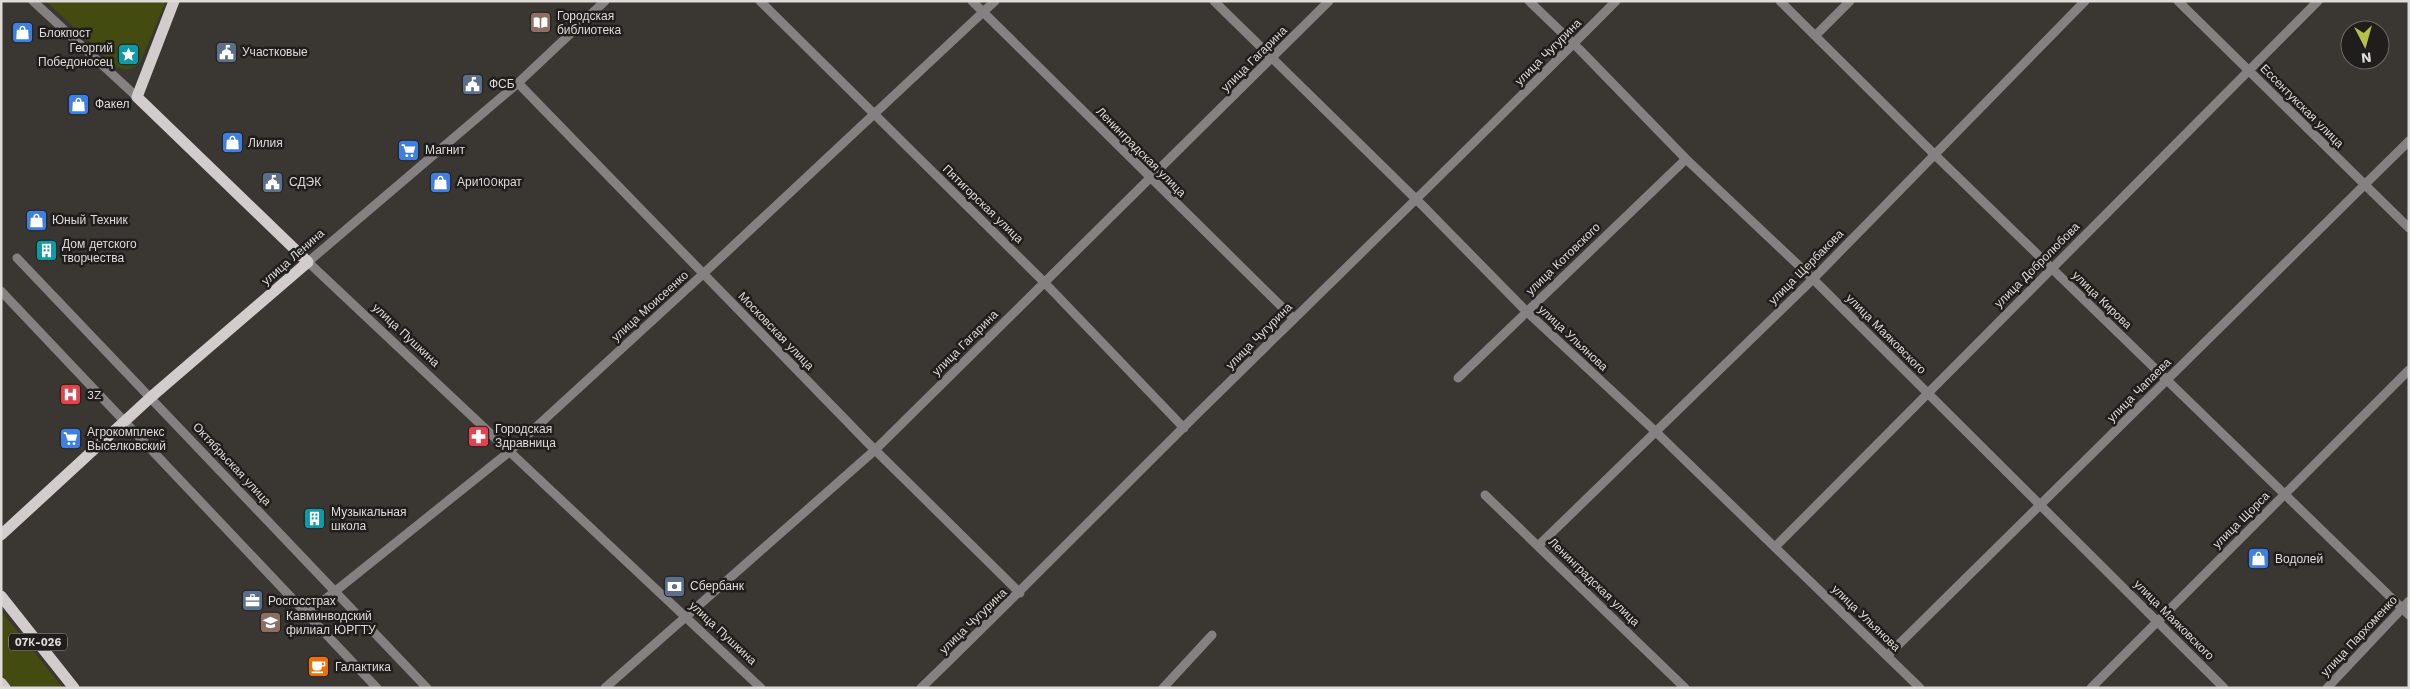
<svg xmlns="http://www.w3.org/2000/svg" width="2410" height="689" viewBox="0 0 2410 689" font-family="'Work Sans',sans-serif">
<rect width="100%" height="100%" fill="#3a3632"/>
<!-- green -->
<path fill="#434b10" d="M46,1H166L140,63C131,70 126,71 116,67Z
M1,611L63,688H12L1,674Z"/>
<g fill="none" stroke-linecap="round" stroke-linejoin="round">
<!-- minor -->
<path stroke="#858182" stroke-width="9" d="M33,1L137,97
M605,1L518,83L308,262L761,688
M760,1L1044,282L1184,428
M972,1L1294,319
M1214,1L1424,207L1526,311L1655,431L1920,688
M1529,1L1580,50L1686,159L1813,279L2224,688
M1780,1L1935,155L2409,615
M2178,1L2409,228
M1816,35L1850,1
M518,83L868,443L1020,593
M17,258L427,688
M1,291L377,688
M1458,378L1686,159
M1485,495L1685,688
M1539,545L1813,279L2085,1
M1775,547L2318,1
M308,613L509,452L703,274L995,1
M1887,656L2409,141
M605,688L875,450L1329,1
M921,688C1014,598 1104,506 1196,415C1336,277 1477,141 1616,1
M1163,688L1212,635
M2091,688L2409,370
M2327,688L2409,601"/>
<!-- major -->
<path stroke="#d3cccc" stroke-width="11" d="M1,535L151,397L308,262L137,97L174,1
M1,596L74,688
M1,683L5,688"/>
</g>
<!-- icons -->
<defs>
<symbol id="library-square" viewBox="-11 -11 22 22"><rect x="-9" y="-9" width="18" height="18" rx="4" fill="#8d6e63" stroke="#201e1c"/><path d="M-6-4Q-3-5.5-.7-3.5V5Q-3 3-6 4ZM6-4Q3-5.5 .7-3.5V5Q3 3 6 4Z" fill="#fff"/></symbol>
<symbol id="shop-square" viewBox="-11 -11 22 22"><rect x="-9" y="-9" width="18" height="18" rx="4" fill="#3f7fe0" stroke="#201e1c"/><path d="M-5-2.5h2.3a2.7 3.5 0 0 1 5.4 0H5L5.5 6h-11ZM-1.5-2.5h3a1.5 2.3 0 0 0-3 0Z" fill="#fff"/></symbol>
<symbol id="civic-square" viewBox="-11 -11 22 22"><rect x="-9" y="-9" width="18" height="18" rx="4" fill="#5c6f8a" stroke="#201e1c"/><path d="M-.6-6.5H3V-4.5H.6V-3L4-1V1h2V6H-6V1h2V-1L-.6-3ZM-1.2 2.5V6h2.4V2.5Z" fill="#fff"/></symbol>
<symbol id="sight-square" viewBox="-11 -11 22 22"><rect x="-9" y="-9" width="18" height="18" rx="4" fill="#0f9aa8" stroke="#201e1c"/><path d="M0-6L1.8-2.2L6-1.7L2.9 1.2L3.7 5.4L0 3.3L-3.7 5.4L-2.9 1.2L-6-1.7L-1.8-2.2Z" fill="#fff"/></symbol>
<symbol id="supermarket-square" viewBox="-11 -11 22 22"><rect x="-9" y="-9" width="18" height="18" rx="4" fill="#3f7fe0" stroke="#201e1c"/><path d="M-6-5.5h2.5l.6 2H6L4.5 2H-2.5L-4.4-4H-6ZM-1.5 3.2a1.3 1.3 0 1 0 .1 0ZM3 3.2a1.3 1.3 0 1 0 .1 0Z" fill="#fff"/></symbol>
<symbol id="building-square" viewBox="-11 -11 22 22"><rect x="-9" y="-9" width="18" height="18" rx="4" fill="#0f9aa8" stroke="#201e1c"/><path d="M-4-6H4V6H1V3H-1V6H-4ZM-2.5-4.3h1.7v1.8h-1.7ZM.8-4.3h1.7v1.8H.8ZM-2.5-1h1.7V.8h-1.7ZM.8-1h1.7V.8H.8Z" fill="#fff"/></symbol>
<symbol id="hospital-square" viewBox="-11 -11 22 22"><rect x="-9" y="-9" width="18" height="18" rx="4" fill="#e0444e" stroke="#201e1c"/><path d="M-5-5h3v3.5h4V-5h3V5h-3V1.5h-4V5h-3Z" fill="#fff"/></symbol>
<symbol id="pharmacy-square" viewBox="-11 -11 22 22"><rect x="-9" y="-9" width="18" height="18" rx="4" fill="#e0444e" stroke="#201e1c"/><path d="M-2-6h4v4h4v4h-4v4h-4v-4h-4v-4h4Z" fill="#fff"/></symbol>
<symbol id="bank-square" viewBox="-11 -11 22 22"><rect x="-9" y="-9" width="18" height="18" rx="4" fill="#5c6f8a" stroke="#201e1c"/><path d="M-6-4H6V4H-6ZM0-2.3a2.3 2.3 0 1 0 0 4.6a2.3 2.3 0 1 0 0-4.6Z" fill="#fff"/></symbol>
<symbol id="office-square" viewBox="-11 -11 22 22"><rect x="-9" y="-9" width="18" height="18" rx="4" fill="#5c6f8a" stroke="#201e1c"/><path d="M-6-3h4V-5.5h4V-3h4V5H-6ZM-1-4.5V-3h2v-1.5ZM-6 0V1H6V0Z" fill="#fff"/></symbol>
<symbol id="university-square" viewBox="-11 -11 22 22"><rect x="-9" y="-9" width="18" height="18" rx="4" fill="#8d6e63" stroke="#201e1c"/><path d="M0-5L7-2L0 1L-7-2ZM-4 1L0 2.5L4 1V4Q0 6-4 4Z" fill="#fff"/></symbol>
<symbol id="cafe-square" viewBox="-11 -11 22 22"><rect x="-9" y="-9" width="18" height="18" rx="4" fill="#e8710a" stroke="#201e1c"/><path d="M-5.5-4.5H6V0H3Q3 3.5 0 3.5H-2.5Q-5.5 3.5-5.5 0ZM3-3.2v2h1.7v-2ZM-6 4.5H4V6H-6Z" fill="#fff"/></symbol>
</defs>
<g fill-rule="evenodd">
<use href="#library-square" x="528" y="10" width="25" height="25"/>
<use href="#shop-square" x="10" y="20" width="25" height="25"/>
<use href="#civic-square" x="214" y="40" width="25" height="25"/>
<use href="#sight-square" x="116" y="42" width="25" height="25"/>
<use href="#civic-square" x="460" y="72" width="25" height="25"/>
<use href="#shop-square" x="66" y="92" width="25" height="25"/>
<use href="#shop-square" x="220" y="130" width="25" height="25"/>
<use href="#supermarket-square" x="396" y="138" width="25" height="25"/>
<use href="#civic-square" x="260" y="170" width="25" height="25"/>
<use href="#shop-square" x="428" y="170" width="25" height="25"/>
<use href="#shop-square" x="24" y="208" width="25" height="25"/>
<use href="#building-square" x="34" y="238" width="25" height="25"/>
<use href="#hospital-square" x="58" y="382" width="25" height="25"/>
<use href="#pharmacy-square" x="466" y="424" width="25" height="25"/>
<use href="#supermarket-square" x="58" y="426" width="25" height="25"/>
<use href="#building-square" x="302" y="506" width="25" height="25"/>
<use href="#shop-square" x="2246" y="546" width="25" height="25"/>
<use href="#bank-square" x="662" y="574" width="25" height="25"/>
<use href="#office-square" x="240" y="588" width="25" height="25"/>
<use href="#university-square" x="258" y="610" width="25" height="25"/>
<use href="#cafe-square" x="306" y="654" width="25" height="25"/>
</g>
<g text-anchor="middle" stroke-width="5" stroke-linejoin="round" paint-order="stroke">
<!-- shield labels -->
<rect fill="#201e1c" stroke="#a5a2a0" stroke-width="1" x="9" y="633.5" width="58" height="17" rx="4"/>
<g font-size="11" font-weight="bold" fill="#dedbd8">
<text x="38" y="646">07К-026</text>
</g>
<!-- poi labels -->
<g font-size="12" fill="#dedbd8" stroke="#201e1c" text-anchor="start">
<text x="557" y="20">Городская<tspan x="557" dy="14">библиотека</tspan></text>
<text x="39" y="37">Блокпост</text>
<text x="113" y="52" text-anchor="end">Георгий<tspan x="113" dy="14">Победоносец</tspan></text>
<text x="242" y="56">Участковые</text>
<text x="489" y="88">ФСБ</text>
<text x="95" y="108">Факел</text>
<text x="248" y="147">Лилия</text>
<text x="425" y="154">Магнит</text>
<text x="289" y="186">СДЭК</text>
<text x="457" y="186">Ари100крат</text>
<text x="52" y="224">Юный Техник</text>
<text x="62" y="248">Дом детского<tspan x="62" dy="14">творчества</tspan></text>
<text x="87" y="399">3Z</text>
<text x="495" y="433">Городская<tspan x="495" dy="14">Здравница</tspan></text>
<text x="87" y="436">Агрокомплекс<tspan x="87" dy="14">Выселковский</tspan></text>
<text x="331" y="516">Музыкальная<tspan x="331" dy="14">школа</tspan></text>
<text x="2275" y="563">Водолей</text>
<text x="690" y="590">Сбербанк</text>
<text x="268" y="605">Росгосстрах</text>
<text x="286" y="620">Кавминводский<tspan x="286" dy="14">филиал ЮРГТУ</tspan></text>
<text x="335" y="671">Галактика</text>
</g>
<!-- street labels -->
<g font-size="12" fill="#dedbd8" stroke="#201e1c">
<text transform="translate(1548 52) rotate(-45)" y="4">улица Чугурина</text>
<text transform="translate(1254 59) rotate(-45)" y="4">улица Гагарина</text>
<text transform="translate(2302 106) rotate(45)" y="4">Ессентукская улица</text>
<text transform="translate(1141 152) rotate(45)" y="4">Ленинградская улица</text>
<text transform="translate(983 204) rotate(44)" y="4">Пятигорская улица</text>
<text transform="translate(293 257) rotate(-41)" y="4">улица Ленина</text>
<text transform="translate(1563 259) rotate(-44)" y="4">улица Котовского</text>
<text transform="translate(2037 265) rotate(-45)" y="4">улица Добролюбова</text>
<text transform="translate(1806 267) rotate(-45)" y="4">улица Щербакова</text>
<text transform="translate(2102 300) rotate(44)" y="4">улица Кирова</text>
<text transform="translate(650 306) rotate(-42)" y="4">улица Моисеенко</text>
<text transform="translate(776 331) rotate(46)" y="4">Московская улица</text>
<text transform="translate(1886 334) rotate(45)" y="4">улица Маяковского</text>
<text transform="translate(406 335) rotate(43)" y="4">улица Пушкина</text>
<text transform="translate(1259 336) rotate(-45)" y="4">улица Чугурина</text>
<text transform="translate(1573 338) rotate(43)" y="4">улица Ульянова</text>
<text transform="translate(965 343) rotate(-45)" y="4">улица Гагарина</text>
<text transform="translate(2139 390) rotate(-45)" y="4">улица Чапаева</text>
<text transform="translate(232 464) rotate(47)" y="4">Октябрьская улица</text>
<text transform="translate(2241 520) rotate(-45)" y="4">улица Щорса</text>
<text transform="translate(1594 582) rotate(44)" y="4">Ленинградская улица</text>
<text transform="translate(1866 618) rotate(44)" y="4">улица Ульянова</text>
<text transform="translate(2174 620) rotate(45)" y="4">улица Маяковского</text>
<text transform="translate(973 621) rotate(-44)" y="4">улица Чугурина</text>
<text transform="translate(723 633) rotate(43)" y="4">улица Пушкина</text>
<text transform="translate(2359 636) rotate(-47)" y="4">улица Пархоменко</text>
</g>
</g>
<!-- border -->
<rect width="2410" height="689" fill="none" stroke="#dedbd8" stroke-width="5"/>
<!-- north arrow -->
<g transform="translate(2365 45) rotate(174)"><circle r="24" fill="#201e1c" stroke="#6c6a67"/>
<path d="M0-4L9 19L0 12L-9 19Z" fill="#b5c249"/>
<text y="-8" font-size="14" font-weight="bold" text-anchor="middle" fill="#dedbd8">N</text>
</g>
</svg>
